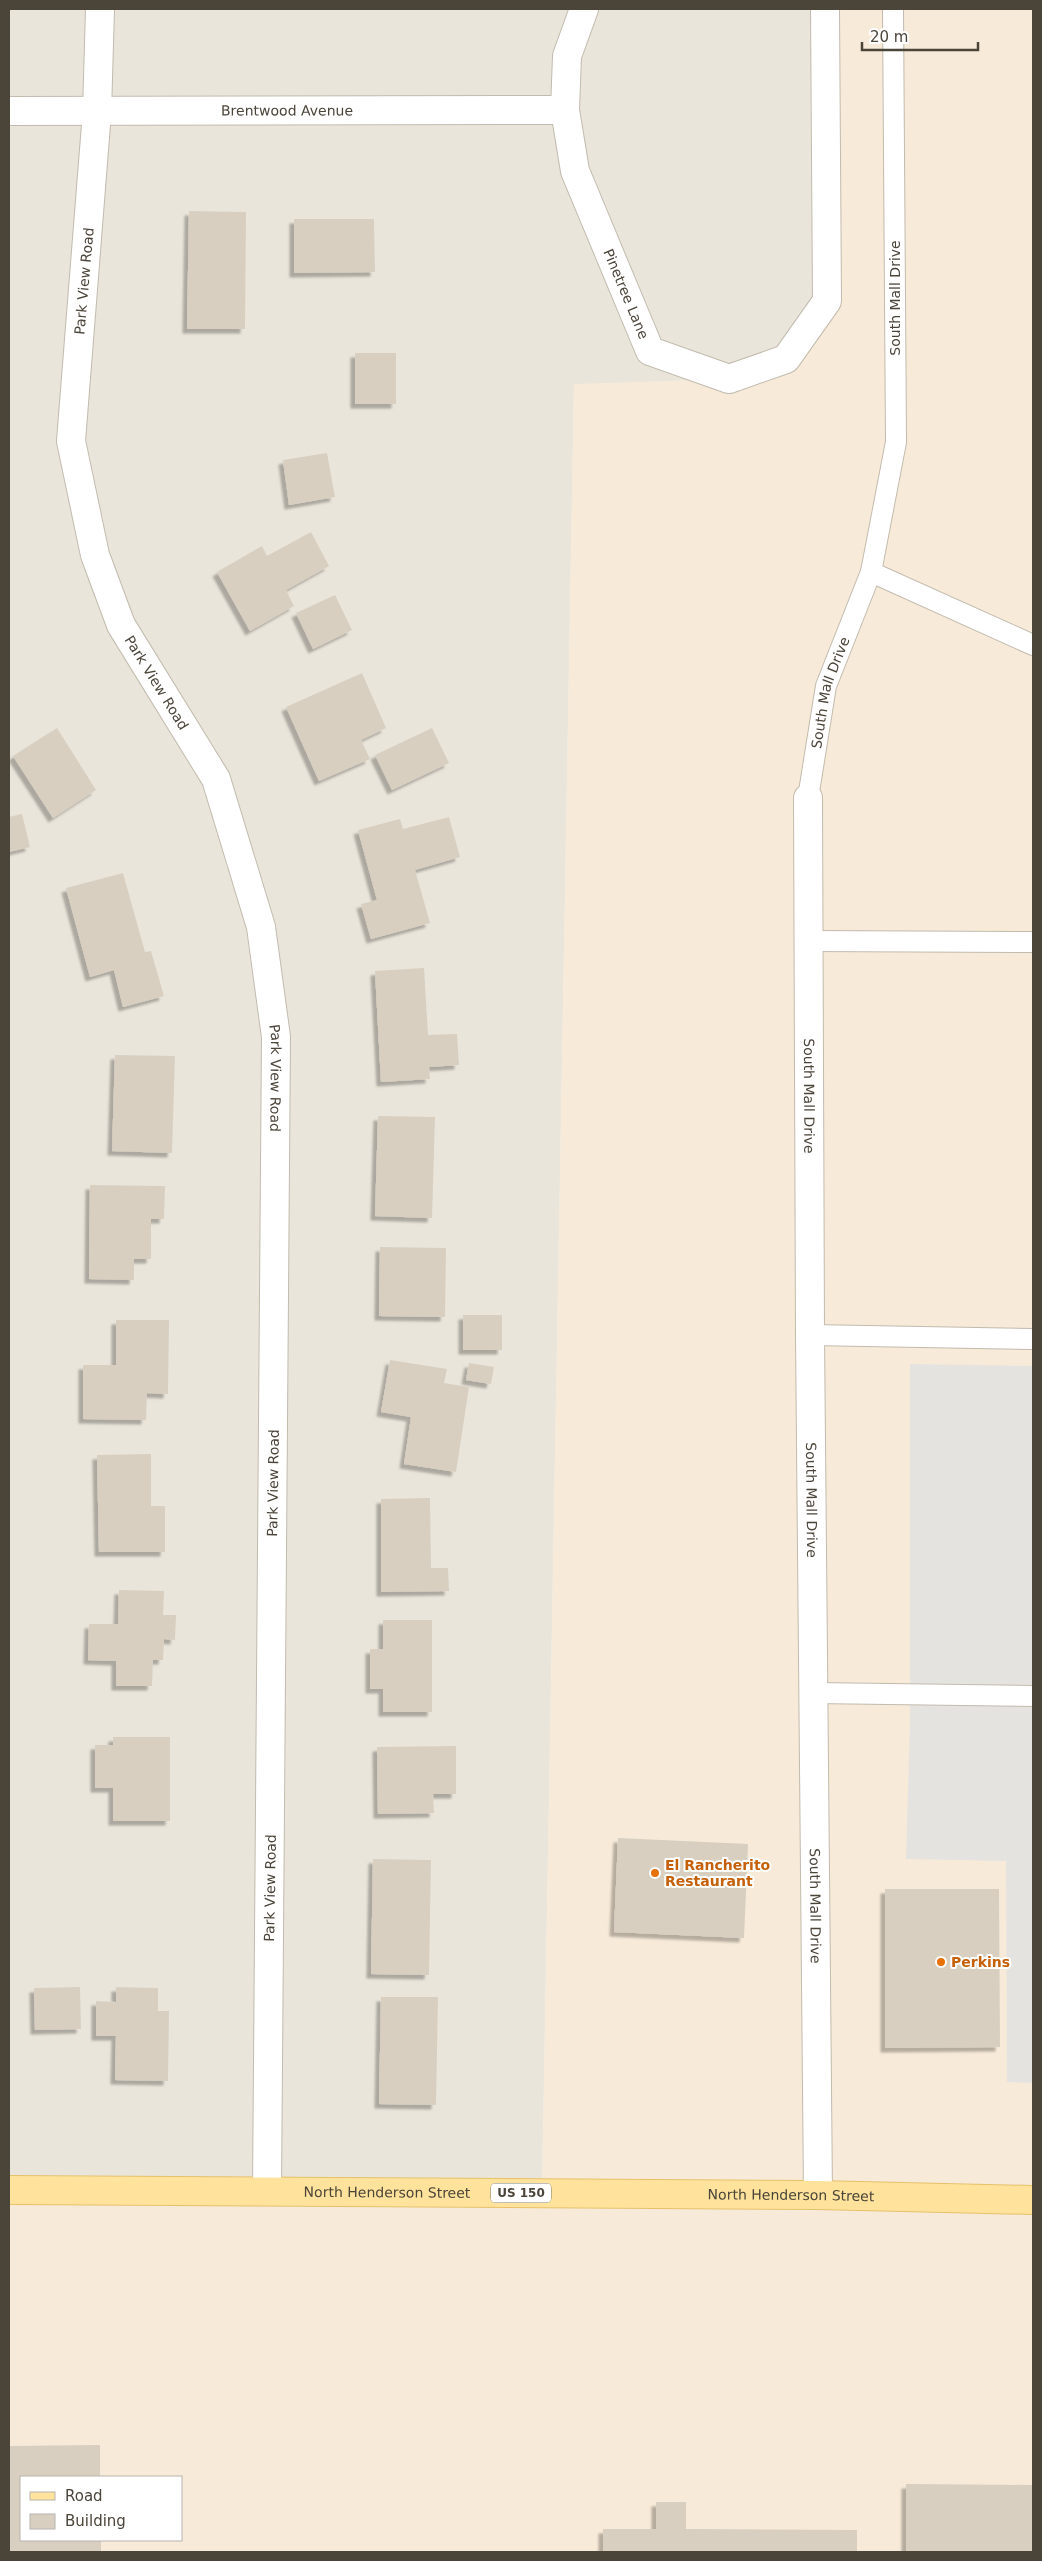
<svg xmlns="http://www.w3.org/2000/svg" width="1042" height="2561" viewBox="0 0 1042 2561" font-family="'DejaVu Sans',sans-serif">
<defs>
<filter id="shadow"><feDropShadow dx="-4.5" dy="4.5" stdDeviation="1" flood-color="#0004"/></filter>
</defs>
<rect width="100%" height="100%" fill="#f6f3ec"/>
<!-- residential -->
<path fill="#eae5da" d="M9,9H825L827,301L786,359L729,379L574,385L542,2193L9,2190Z"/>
<!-- commercial -->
<path fill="#f7ead8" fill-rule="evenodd" d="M825,9H1033V2552H9V2190L542,2193L574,384L729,379L786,359L827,301ZM21,2477H181V2540H21Z"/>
<!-- parking -->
<path fill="#e5e3e0" d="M910,1364L1033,1366V2083L1007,2082L1006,1861L906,1859L910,1722Z"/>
<!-- building -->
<path fill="#d8cfc1" filter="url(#shadow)" d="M189,211L246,212L245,329H187Z
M294,219H374L375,272L294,273Z
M355,353H396V404H355Z
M327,453L335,497L289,505L283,460Z
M311,532L329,566L286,590L294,606L250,631L217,572L262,546L267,556Z
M335,595L352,630L313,649L296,613Z
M362,673L386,728L361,740L370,759L319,781L286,707Z
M57,728L96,790L53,818L13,756Z
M432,728L449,763L392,790L375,755Z
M22,814L30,847L9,852V817Z
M449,817L460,857L415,870L430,923L371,939L361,904L377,900L358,830L400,819L403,829Z
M123,873L145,952L151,951L164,996L123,1007L114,970L90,977L66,888Z
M424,968L428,1035L457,1034L459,1065L429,1067L430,1079L381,1082L375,971Z
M115,1055L175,1056L172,1153L112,1151Z
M378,1116L435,1117L432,1218L375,1216Z
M90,1185L165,1186L164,1219H151V1259H134V1280L89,1279Z
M380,1247L446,1248L445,1317L379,1316Z
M463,1315H502V1350H463Z
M116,1320H169L168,1394L147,1393L146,1420L83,1419V1365H116Z
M390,1360L447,1369L444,1383L469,1387L456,1472L404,1464L411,1417L381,1412Z
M469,1363L494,1367L491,1384L466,1380Z
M151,1454V1506H165V1552H99L97,1455Z
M430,1498L431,1568H448L449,1591L381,1592V1499Z
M119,1590L164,1591L163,1615H176L175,1640L164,1639L163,1660H153L152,1686H116V1661L88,1660L89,1624H118Z
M383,1620H432V1712H383V1689H370V1649H383Z
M113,1737H170V1821H113V1788H95V1745H113Z
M456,1746V1794H433L434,1813L378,1814L377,1747Z
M618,1838L748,1844L744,1938L614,1932Z
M373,1859L431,1860L429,1975L371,1974Z
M885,1889H999L1000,2047L885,2048Z
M80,1987L81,2029L35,2030L34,1988Z
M116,1987L158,1988V2011H169L168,2081L115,2080L116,2036H96V2001L116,2002Z
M381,1997H438L436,2105L379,2104Z
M100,2445V2477H21V2540H101V2552H9V2446Z
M906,2484L1033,2485V2552H906Z
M656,2502H686V2529L857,2530V2552H603V2529H656Z"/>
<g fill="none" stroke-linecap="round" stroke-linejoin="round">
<defs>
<g id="service">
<path d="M871,572L1033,645"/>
<path id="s1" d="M808,798L826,686L871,572L896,442L893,9"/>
<path d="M809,941L1033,942"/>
<path d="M810,1335L1033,1339"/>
<path d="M814,1693L1033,1696"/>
</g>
<g id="minor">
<path id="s2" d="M100,9L97,112L71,441L95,555L121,625L216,779L261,927L276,1037L267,2191"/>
<path id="s3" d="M584,9L567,56L565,110L575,171L650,351L729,379L786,359L827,301L825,9"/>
<path id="s4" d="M9,111L565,110"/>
<path id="s5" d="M808,798L810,1335L818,2195"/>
</g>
<g id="primary">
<path id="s6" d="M9,2190L818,2195L1033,2200"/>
</g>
</defs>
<!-- service casing -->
<use href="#service" stroke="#c2bbae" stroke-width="22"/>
<!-- minor casing -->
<use href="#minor" stroke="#c2bbae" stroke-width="30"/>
<!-- primary casing -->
<use href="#primary" stroke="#e6c16a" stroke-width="30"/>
<!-- service -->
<use href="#service" stroke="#fff" stroke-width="20"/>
<!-- minor -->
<use href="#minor" stroke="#fff" stroke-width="28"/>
<!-- primary -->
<use href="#primary" stroke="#ffe39c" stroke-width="28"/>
</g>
<!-- markers -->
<g fill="#e8710a" stroke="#fff" stroke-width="2">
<circle cx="655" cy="1873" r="5"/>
<circle cx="941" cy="1962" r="5"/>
</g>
<g text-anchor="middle" stroke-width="4" stroke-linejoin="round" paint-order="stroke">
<!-- shield labels -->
<rect fill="#fff" stroke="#817c74" stroke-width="1" x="491" y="2183.5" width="60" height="19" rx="4"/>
<g font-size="12" font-weight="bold" fill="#4b4439">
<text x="521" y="2197">US 150</text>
</g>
<!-- street labels -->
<g font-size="14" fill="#4b4439" stroke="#fff">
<text dy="5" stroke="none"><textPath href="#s4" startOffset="278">Brentwood Avenue</textPath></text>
<text transform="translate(84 281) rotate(-85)" y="5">Park View Road</text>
<text dy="5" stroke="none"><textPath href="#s3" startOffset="299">Pinetree Lane</textPath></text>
<text transform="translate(895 298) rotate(-90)" y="5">South Mall Drive</text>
<text dy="5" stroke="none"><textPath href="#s2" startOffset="692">Park View Road</textPath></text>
<text dy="5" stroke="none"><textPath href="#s1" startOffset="108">South Mall Drive</textPath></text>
<text dy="5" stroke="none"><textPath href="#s2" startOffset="1112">Park View Road</textPath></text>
<text dy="5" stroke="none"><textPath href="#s5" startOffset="298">South Mall Drive</textPath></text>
<text transform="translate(273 1483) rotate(-89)" y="5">Park View Road</text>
<text dy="5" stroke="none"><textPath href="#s5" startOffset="702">South Mall Drive</textPath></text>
<text transform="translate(270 1888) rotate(-89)" y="5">Park View Road</text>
<text dy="5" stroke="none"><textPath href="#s5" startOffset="1108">South Mall Drive</textPath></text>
<text dy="5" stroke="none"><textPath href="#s6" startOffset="378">North Henderson Street</textPath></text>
<text dy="5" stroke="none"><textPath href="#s6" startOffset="782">North Henderson Street</textPath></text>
</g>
<!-- food labels -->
<g font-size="14" font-weight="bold" fill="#c56008" stroke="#fff" text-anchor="start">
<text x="665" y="1870">El Rancherito<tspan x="665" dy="16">Restaurant</tspan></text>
<text x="951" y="1967">Perkins</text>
</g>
</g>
<!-- border -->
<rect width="1042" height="2561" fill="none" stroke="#4b4439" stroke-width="20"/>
<!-- legend -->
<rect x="20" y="2476" width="162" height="65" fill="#ffffff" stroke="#b7b4b0"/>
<rect x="30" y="2492" width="25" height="8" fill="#ffe39c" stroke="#b7b4b0"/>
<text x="65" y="2501" font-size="15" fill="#4b4439">Road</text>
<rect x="30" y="2514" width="25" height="15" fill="#d8cfc1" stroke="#b7b4b0"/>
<text x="65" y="2526" font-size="15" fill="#4b4439">Building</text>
<!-- scale -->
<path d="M862 42v8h116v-8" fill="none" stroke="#4b4439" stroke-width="2.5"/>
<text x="870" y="42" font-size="15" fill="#4b4439" stroke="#ffffff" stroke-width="4" paint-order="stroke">20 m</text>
</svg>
